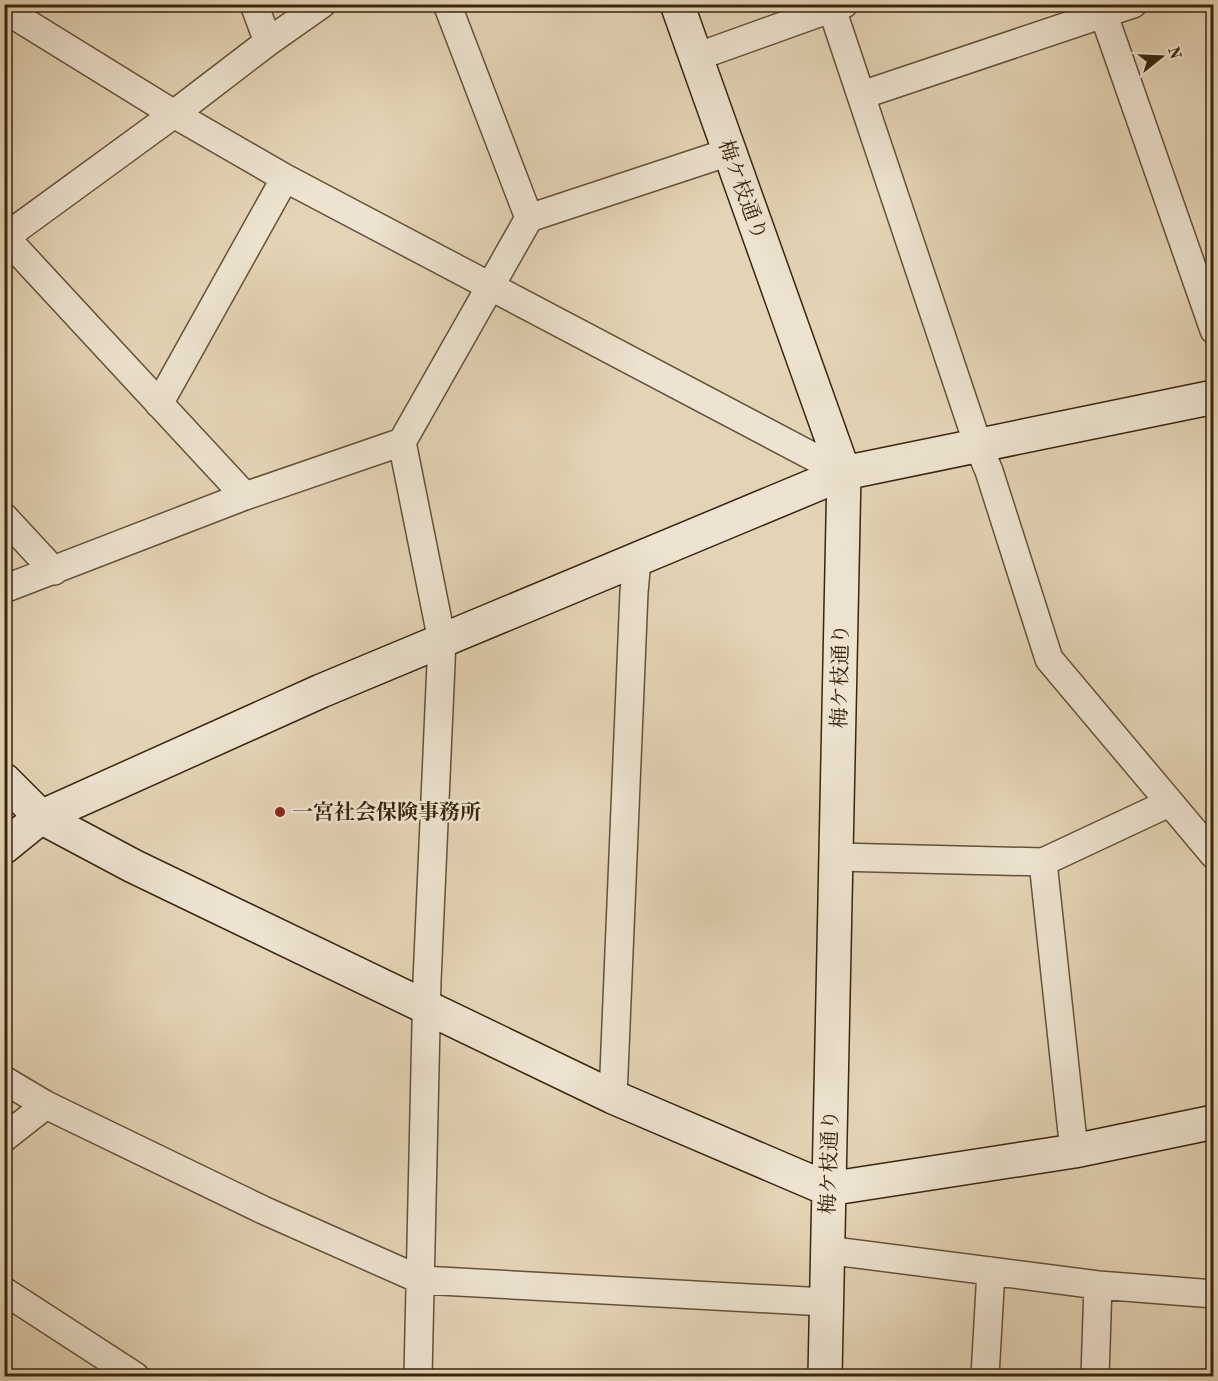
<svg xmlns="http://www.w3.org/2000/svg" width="1218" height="1381" viewBox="0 0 1218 1381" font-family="'Old Standard TT','Noto Serif JP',serif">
<rect width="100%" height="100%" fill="#e4d4b6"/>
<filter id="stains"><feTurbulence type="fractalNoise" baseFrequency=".00333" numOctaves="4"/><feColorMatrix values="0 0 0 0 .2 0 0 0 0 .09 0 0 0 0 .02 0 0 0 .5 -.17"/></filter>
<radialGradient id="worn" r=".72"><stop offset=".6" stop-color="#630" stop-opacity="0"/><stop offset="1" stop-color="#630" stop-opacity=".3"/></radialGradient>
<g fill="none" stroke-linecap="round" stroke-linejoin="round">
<defs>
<path id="street" d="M254,4L268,42
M1100,4L1214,330
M4,9L174,114L285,178L844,473
M832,9L978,445L989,471L1049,659L1214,855
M696,57L844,4
M862,95L1133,4
M529,218L729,152
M5,237L245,496
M4,238L174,114L268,42L322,4
M159,404L285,178
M402,442L442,641L427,981L418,1376
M4,517L54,571
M4,589L245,496L402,442L529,218L447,4
M837,857L1043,862
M4,1080L46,1105L263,1210L421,1280L825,1302
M613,1097L634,592L637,560
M4,1138L46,1105
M1074,1151L1043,862L1169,803
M826,1250L1098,1285L1214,1294
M4,1291L135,1376
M985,1376L991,1271
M1095,1376L1098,1285"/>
<path id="secondary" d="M677,4L844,473L825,1376
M4,780L41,817L133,866L613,1097L828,1189L1074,1151L1214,1122
M4,847L41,817L321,691L844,473L1214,397"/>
</defs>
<!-- street casing -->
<use href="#street" stroke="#645237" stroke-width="30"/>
<!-- secondary casing -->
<use href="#secondary" stroke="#39260d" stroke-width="36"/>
<!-- street -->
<use href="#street" stroke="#ede3d0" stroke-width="27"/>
<!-- secondary -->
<use href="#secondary" stroke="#ede3d0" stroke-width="33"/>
</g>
<!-- markers -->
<circle fill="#8f2418" stroke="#ede3d0" stroke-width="2" cx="280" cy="812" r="6"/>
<g text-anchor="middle" stroke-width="5" stroke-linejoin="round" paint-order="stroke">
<!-- street labels -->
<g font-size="21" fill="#39260d" stroke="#ede3d0">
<text transform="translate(743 190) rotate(70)" y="7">梅ケ枝通り</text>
<text transform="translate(840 676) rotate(-89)" y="7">梅ケ枝通り</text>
<text transform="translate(829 1162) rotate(-88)" y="7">梅ケ枝通り</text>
</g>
<!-- poi labels -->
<g font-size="21" font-weight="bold" fill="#39260d" stroke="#ede3d0" text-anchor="start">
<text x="292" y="819">一宮社会保険事務所</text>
</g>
</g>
<!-- margin -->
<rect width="1218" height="1381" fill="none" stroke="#e4d4b6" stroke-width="24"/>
<rect x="6" y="6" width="1206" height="1369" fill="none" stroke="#39260d" stroke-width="3"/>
<rect x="12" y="12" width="1194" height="1357" fill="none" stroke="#39260d" stroke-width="1.5"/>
<!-- north arrow -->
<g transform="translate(1161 57) rotate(72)" stroke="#ede3d0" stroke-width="4.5" paint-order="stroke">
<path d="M0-4.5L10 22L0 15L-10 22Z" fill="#39260d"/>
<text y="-9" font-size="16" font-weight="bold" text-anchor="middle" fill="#39260d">N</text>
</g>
<rect width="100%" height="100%" filter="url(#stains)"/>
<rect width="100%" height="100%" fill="url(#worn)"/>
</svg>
